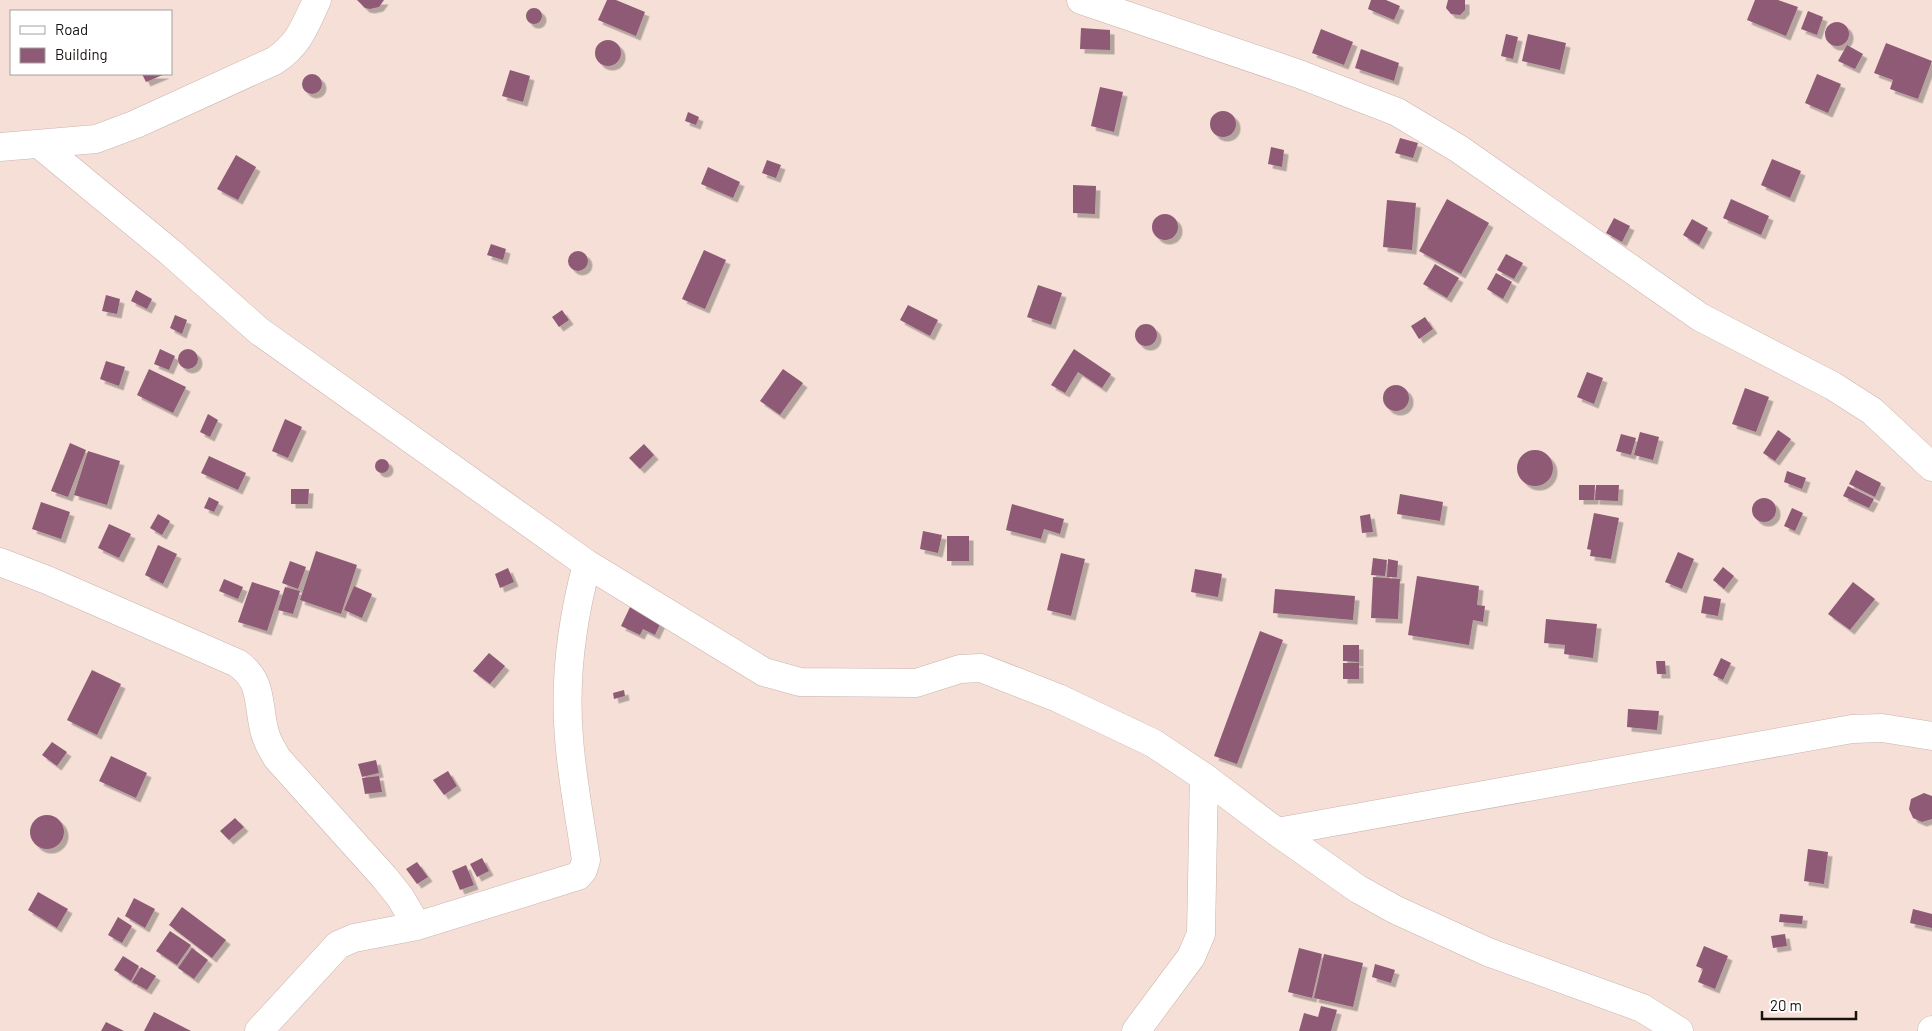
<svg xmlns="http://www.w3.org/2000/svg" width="1932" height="1031" viewBox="0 0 1932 1031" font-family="Barlow,sans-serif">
<defs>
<filter id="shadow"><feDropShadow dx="4.5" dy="4.5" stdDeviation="0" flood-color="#0004"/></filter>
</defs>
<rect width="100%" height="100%" fill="#f5dfd7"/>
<!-- building -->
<path fill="#8f5a76" filter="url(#shadow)" d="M357,0H384L379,7L370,9L365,8Z
M607,0H616L645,12L636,36L598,20Z
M1371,0H1386L1400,6L1394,20L1368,9Z
M1448,0H1465V10L1460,15L1451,14L1446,8Z
M1755,0H1778L1798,7L1786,36L1747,20Z
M526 16a8 8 0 1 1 16 0a8 8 0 1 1-16 0Z
M1808,11L1823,17L1817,35L1801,29Z
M1825 34a12 12 0 1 1 24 0a12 12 0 1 1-24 0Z
M1081,28L1110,30V50L1080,49Z
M1321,29L1353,42L1344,65L1312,53Z
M1506,34L1518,37L1513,59L1501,56Z
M1528,34L1566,43L1560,70L1522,61Z
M595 53a13 13 0 1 1 26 0a13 13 0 1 1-26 0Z
M1886,43L1932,61L1918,99L1890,89L1893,80L1874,73Z
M1847,45L1863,54L1855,69L1838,61Z
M1361,49L1399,63L1394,81L1355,68Z
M510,70L530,76L523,102L502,96Z
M302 84a10 10 0 1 1 20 0a10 10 0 1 1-20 0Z
M142,74H165L146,82Z
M1817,74L1841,84L1828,113L1805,103Z
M1100,87L1123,92L1114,132L1091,126Z
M1210 124a13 13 0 1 1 26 0a13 13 0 1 1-26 0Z
M688,112L699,117L696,125L685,121Z
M1400,138L1418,143L1413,158L1395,153Z
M1271,147L1284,150L1282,167L1268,164Z
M236,155L256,167L238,200L217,189Z
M1772,159L1801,171L1790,198L1761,185Z
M767,160L781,165L776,178L762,173Z
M708,167L740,182L733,198L701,184Z
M1073,185L1096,186L1095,214L1073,213Z
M1447,199L1489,223L1461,274L1419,251Z
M1731,199L1769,216L1761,235L1723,218Z
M1387,200L1416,203L1412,250L1383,247Z
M1152 227a13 13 0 1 1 26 0a13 13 0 1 1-26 0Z
M1614,218L1630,226L1622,242L1606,233Z
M1692,219L1708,228L1699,245L1683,235Z
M491,244L506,249L503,260L487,255Z
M704,250L726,260L705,309L682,299Z
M568 261a10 10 0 1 1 20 0a10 10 0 1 1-20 0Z
M1506,254L1523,263L1514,279L1497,270Z
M1435,264L1459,278L1447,298L1423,284Z
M1496,273L1512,282L1503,299L1487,289Z
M1038,285L1062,293L1051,325L1027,317Z
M136,290L152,299L147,309L131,301Z
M106,295L120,299L117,314L102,311Z
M908,305L938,320L930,336L900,320Z
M562,310L569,320L559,327L552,317Z
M175,315L187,320L182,334L170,328Z
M1425,317L1433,329L1419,339L1411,326Z
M1135 335a11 11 0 1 1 22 0a11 11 0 1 1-22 0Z
M178 359a10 10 0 1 1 20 0a10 10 0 1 1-20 0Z
M160,349L175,356L169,370L154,364Z
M1074,349L1111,374L1102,388L1078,372L1065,393L1051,385Z
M106,361L125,367L119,386L100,379Z
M149,369L186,387L173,413L137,395Z
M783,369L803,383L780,415L760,401Z
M1587,372L1603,378L1594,404L1577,397Z
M1383 398a13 13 0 1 1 26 0a13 13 0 1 1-26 0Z
M1745,388L1769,397L1756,432L1732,424Z
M208,414L218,420L210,437L200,432Z
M285,419L302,427L288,458L272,451Z
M1778,430L1791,439L1775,461L1763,453Z
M1640,432L1659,437L1653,460L1634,455Z
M1621,434L1636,438L1631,455L1616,451Z
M70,443L86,450L68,497L51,491Z
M644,444L654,455L640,469L629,458Z
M1517 468a18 18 0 1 1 36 0a18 18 0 1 1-36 0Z
M88,451L120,461L107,505L74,495Z
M209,456L246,473L238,490L201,473Z
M375 466a7 7 0 1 1 14 0a7 7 0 1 1-14 0Z
M1856,470L1881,483L1875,497L1849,484Z
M1787,471L1806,478L1802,489L1784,482Z
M1579,485H1595L1594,500H1579Z
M1596,485H1619L1618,501L1595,500Z
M1848,486L1874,499L1869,508L1843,496Z
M291,489H309L308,504H291Z
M1400,494L1443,502L1440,521L1397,514Z
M209,497L219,502L214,512L204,508Z
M1752 510a12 12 0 1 1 24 0a12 12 0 1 1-24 0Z
M41,502L70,512L61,539L32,529Z
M1012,504L1064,519L1060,534L1044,529L1041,539L1006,530Z
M1792,508L1803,513L1795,531L1784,526Z
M1594,513L1619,518L1611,559L1590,556L1591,550L1587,549Z
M158,514L170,521L162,535L150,528Z
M1370,514L1373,532L1362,533L1360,516Z
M109,524L131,534L119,558L98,548Z
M923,531L942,535L938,553L920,549Z
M947,536H969V561H947Z
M158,545L177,554L163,584L145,575Z
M316,551L357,565L341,614L300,600Z
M1678,552L1694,559L1682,589L1665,582Z
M1061,553L1085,559L1071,616L1047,610Z
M1373,558L1387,560L1385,576L1371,575Z
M1388,559L1398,561L1397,577H1387Z
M290,561L306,567L298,589L282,583Z
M1723,567L1734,576L1724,589L1713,580Z
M508,568L514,582L500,588L495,574Z
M1195,569L1222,574L1218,597L1191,592Z
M1417,576L1479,586L1477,605L1485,606L1483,622L1473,620L1469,645L1408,635Z
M1373,577L1400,579L1398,619L1371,618Z
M224,579L243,587L238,599L219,591Z
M252,582L280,591L267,631L238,622Z
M1853,582L1875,599L1850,630L1828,614Z
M354,586L372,594L362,618L344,610Z
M285,587L300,591L293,614L278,610Z
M1275,589L1355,596L1353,620L1273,613Z
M1704,596L1721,599L1718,616L1701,613Z
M631,605L662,620L655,635L643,629L640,635L621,626Z
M1546,619L1597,624L1593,658L1564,654L1565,645L1544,643Z
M1260,631L1283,640L1237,764L1214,756Z
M1343,645H1359V662L1343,661Z
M489,653L505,666L490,684L473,671Z
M1721,658L1731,663L1723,680L1713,675Z
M1656,661H1665L1666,674H1657Z
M1343,663H1359V679H1343Z
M92,670L121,684L97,735L67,720Z
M624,690L625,696L614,699L613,693Z
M1628,709L1659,711L1657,730L1627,727Z
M52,742L67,752L57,766L42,755Z
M111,756L147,773L136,798L99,781Z
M376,760L379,773L362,777L358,764Z
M448,771L457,786L444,795L433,780Z
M379,776L382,792L365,794L362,778Z
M1924,793L1932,796V819L1922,822L1913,818L1909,809L1911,799Z
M30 832a17 17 0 1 1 34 0a17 17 0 1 1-34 0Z
M235,818L244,827L229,840L220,831Z
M1808,849L1828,852L1824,884L1804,881Z
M482,858L489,871L477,877L470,864Z
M417,862L428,877L417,884L406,869Z
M466,865L474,885L460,890L452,871Z
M38,892L68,909L57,928L28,910Z
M134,898L155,909L145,928L125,916Z
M182,907L226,940L212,958L169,925Z
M1913,909L1932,914V928L1910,923Z
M1780,914L1803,916L1802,924L1779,922Z
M118,917L132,926L122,943L108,935Z
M170,931L191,945L177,965L156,951Z
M1785,934L1787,946L1773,948L1771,936Z
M1704,946L1728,956L1715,989L1698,982L1703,969L1696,966Z
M192,948L208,960L194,979L178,968Z
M1299,948L1322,954L1312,998L1288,992Z
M1324,954L1363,963L1353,1007L1314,998Z
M123,956L139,966L131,981L114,970Z
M1375,964L1395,970L1391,983L1372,977Z
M141,967L156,976L147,990L132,982Z
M1321,1006L1337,1010L1331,1031H1299L1304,1013L1318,1017Z
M154,1012L191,1031H144Z
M106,1022L124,1031H101Z"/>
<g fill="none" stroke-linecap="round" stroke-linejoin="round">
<defs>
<path id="street" d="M1081,0L1299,74L1397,112L1459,149L1700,317L1833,386L1872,411L1932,467
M39,144L170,252L259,331L587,564L764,672L800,682L916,683L960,669L981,668L1058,698L1153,743L1204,777L1277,832L1358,889L1396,910L1488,952L1642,1008L1679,1031
M0,147L96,139L136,124L274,61C299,45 305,26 317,0
M0,562L47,580L237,663C264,681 257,705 265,733C267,742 273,750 277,758L384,877L400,897L417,926
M1277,832L1852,729L1882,728L1932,736
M259,1031L338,945L354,938L417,926L578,876L583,870L586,860C580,819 572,779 569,738C564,679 572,620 587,564
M1136,1031L1191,957L1201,934L1204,777
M1932,1031V1030"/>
</defs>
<!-- street casing -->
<use href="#street" stroke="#cab4ad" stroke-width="29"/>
<!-- street -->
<use href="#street" stroke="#fff" stroke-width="28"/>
</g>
<!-- legend -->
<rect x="10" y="10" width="162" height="65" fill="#ffffff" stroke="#a3a09f"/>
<rect x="20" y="26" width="25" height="8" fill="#ffffff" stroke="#a3a09f"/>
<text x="55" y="35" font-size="15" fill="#19120f">Road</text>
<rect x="20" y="48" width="25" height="15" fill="#8f5a76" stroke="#a3a09f"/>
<text x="55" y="60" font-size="15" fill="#19120f">Building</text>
<!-- scale -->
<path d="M1762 1011v8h94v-8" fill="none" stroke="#19120f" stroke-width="2.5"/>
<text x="1770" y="1011" font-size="15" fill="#19120f" stroke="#ffffff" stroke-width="4" paint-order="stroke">20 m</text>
</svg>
